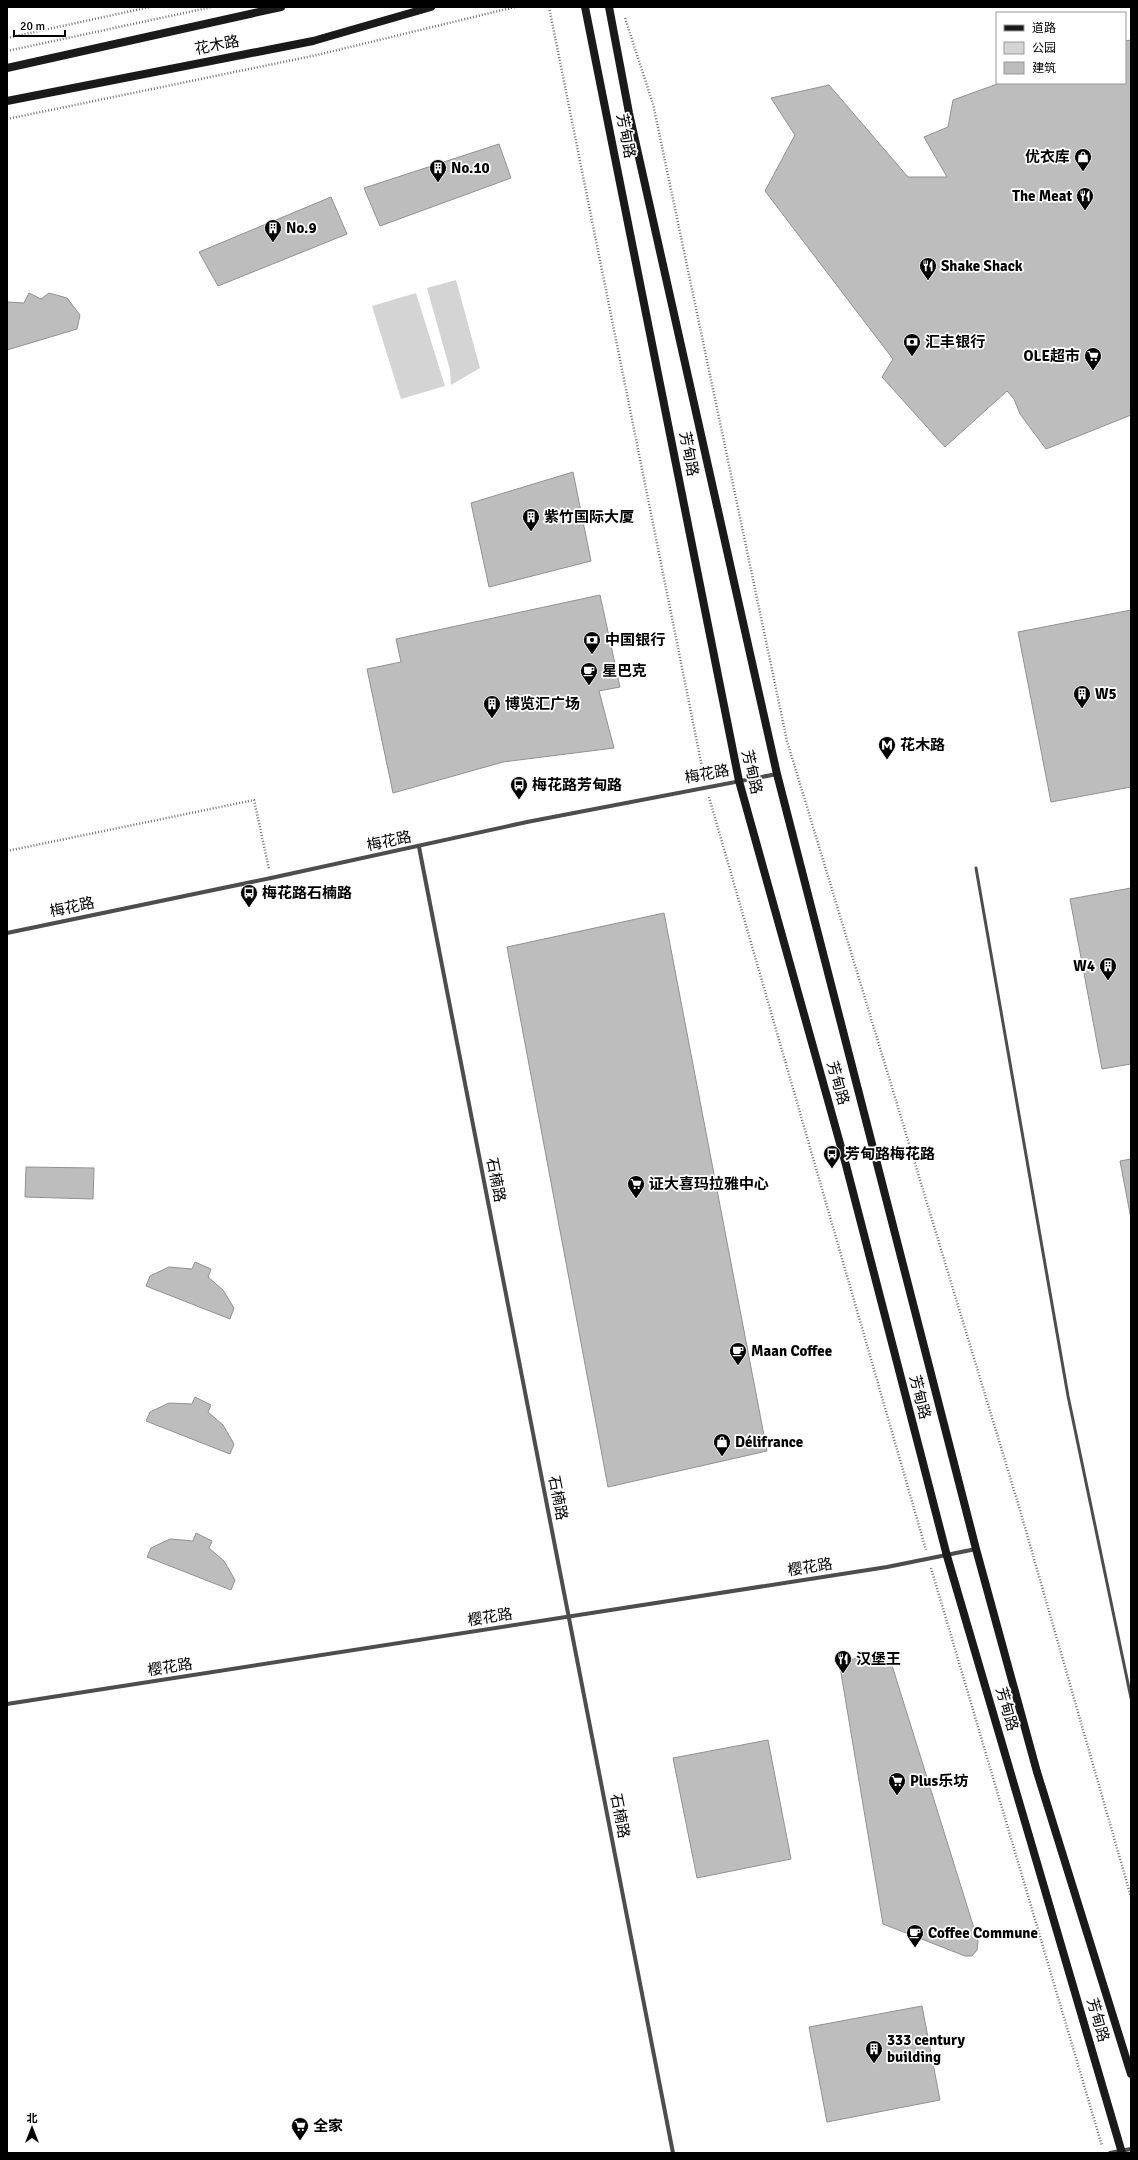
<svg xmlns="http://www.w3.org/2000/svg" width="1138" height="2160" viewBox="0 0 1138 2160" font-family="Signika,'Noto Sans SC',sans-serif">
<rect width="100%" height="100%" fill="#fff"/>
<!-- green -->
<path fill="#d4d4d4" d="M456,280L480,368L451,385L450,370L427,288Z
M416,293L445,386L401,399L372,306Z"/>
<!-- building -->
<path fill="#bdbdbd" stroke="#919191" d="M1131,40V415L1046,449L1020,414L1014,399L1007,391L945,447L882,377L893,359L765,191L795,135L771,98L829,85L908,177H947L924,137L948,127L953,100L1000,83H1125V41Z
M499,144L511,178L380,226L364,188Z
M331,197L347,234L218,286L199,252Z
M29,293L41,299L49,293L67,298L80,315L77,329L7,350V302L24,303Z
M573,472L591,561L489,587L471,503Z
M600,595L620,687L599,691L614,748L503,762L393,793L367,669L401,662L396,639Z
M1131,610V787L1051,802L1018,632Z
M1131,888V1064L1102,1069L1070,899Z
M664,913L767,1451L608,1487L507,947Z
M1131,1159V1219L1120,1161Z
M26,1167L94,1168L93,1199L25,1197Z
M195,1262L211,1269L208,1277L223,1290L234,1308L230,1319L146,1286L150,1276L169,1267L192,1269Z
M195,1397L211,1405L208,1412L223,1425L234,1444L230,1454L146,1421L150,1412L169,1403L192,1404Z
M196,1533L212,1541L209,1548L224,1561L235,1580L231,1590L147,1557L151,1548L170,1539L193,1541Z
M873,1655L890,1659L978,1941L977,1950L972,1956H965L883,1924L840,1667L849,1660Z
M768,1740L791,1859L697,1878L673,1758Z
M922,2006L940,2100L827,2122L809,2027Z"/>
<g fill="none" stroke-linecap="round" stroke-linejoin="round">
<!-- path -->
<path stroke="#6f6f6f" stroke-width="2.5" stroke-dasharray="1 2" stroke-linecap="butt" d="M549,7L704,777
M625,18L653,104L787,741L1020,1510L1131,1897
M7,38L150,7
M7,51L212,7
M7,119L317,55L515,7
M709,797L926,1550
M7,851L254,800L269,869
M931,1568L1102,2146"/>
<!-- lane -->
<path stroke="#4d4d4d" stroke-width="3" d="M976,868L1068,1396L1131,1698"/>
<!-- street -->
<path stroke="#4d4d4d" stroke-width="4" d="M419,847L673,2153
M7,933L271,878L527,822L777,774
M7,1704L887,1567L976,1549
M1110,2153L1131,2149"/>
<!-- secondary -->
<path stroke="#1a1a1a" stroke-width="8" d="M585,7L739,781L846,1165L947,1556L1122,2153
M609,7L629,113L777,774L976,1549L1037,1772L1131,2074
M7,68L281,7
M7,101L313,41L431,7"/>
</g>
<!-- icons -->
<defs>
<symbol id="shop-pin" viewBox="-11 -11 22 30"><path d="M0 17L-7.5 6A9.5 9.5 0 1 1 7.5 6Z" fill="#000" stroke="#fff"/><path d="M-5-2.5h2.3a2.7 3.5 0 0 1 5.4 0H5L5.5 6h-11ZM-1.5-2.5h3a1.5 2.3 0 0 0-3 0Z" fill="#fff"/></symbol>
<symbol id="building-pin" viewBox="-11 -11 22 30"><path d="M0 17L-7.5 6A9.5 9.5 0 1 1 7.5 6Z" fill="#000" stroke="#fff"/><path d="M-4-6H4V6H1V3H-1V6H-4ZM-2.5-4.3h1.7v1.8h-1.7ZM.8-4.3h1.7v1.8H.8ZM-2.5-1h1.7V.8h-1.7ZM.8-1h1.7V.8H.8Z" fill="#fff"/></symbol>
<symbol id="restaurant-pin" viewBox="-11 -11 22 30"><path d="M0 17L-7.5 6A9.5 9.5 0 1 1 7.5 6Z" fill="#000" stroke="#fff"/><path d="M-5-6h1v4h1v-4h1v4h1v-4h1v5L-1.5 .5V6h-2V.5L-5-1ZM5-6V6H3V1.5H1.5Q1.5-4 5-6Z" fill="#fff"/></symbol>
<symbol id="bank-pin" viewBox="-11 -11 22 30"><path d="M0 17L-7.5 6A9.5 9.5 0 1 1 7.5 6Z" fill="#000" stroke="#fff"/><path d="M-6-4H6V4H-6ZM0-2.3a2.3 2.3 0 1 0 0 4.6a2.3 2.3 0 1 0 0-4.6Z" fill="#fff"/></symbol>
<symbol id="supermarket-pin" viewBox="-11 -11 22 30"><path d="M0 17L-7.5 6A9.5 9.5 0 1 1 7.5 6Z" fill="#000" stroke="#fff"/><path d="M-6-5.5h2.5l.6 2H6L4.5 2H-2.5L-4.4-4H-6ZM-1.5 3.2a1.3 1.3 0 1 0 .1 0ZM3 3.2a1.3 1.3 0 1 0 .1 0Z" fill="#fff"/></symbol>
<symbol id="cafe-pin" viewBox="-11 -11 22 30"><path d="M0 17L-7.5 6A9.5 9.5 0 1 1 7.5 6Z" fill="#000" stroke="#fff"/><path d="M-5.5-4.5H6V0H3Q3 3.5 0 3.5H-2.5Q-5.5 3.5-5.5 0ZM3-3.2v2h1.7v-2ZM-6 4.5H4V6H-6Z" fill="#fff"/></symbol>
<symbol id="metro-pin" viewBox="-11 -11 22 30"><path d="M0 17L-7.5 6A9.5 9.5 0 1 1 7.5 6Z" fill="#000" stroke="#fff"/><path d="M-5.5 5V-5H-3L0 0L3-5H5.5V5H3V-.5L0 4L-3-.5V5Z" fill="#fff"/></symbol>
<symbol id="bus-pin" viewBox="-11 -11 22 30"><path d="M0 17L-7.5 6A9.5 9.5 0 1 1 7.5 6Z" fill="#000" stroke="#fff"/><path d="M-5-6H5V4H4V6H2V4H-2V6H-4V4H-5ZM-3.5-4V0h7V-4ZM-3.5 1.2v1.5H-2V1.2ZM2 1.2v1.5H3.5V1.2Z" fill="#fff"/></symbol>
</defs>
<g fill-rule="evenodd">
<use href="#shop-pin" x="1073" y="147" width="20" height="27"/>
<use href="#building-pin" x="428" y="158" width="20" height="27"/>
<use href="#restaurant-pin" x="1075" y="186" width="20" height="27"/>
<use href="#building-pin" x="263" y="218" width="20" height="27"/>
<use href="#restaurant-pin" x="918" y="256" width="20" height="27"/>
<use href="#bank-pin" x="902" y="332" width="20" height="27"/>
<use href="#supermarket-pin" x="1083" y="346" width="20" height="27"/>
<use href="#building-pin" x="521" y="507" width="20" height="27"/>
<use href="#bank-pin" x="582" y="630" width="20" height="27"/>
<use href="#cafe-pin" x="579" y="661" width="20" height="27"/>
<use href="#building-pin" x="1072" y="684" width="20" height="27"/>
<use href="#building-pin" x="482" y="694" width="20" height="27"/>
<use href="#metro-pin" x="877" y="735" width="20" height="27"/>
<use href="#bus-pin" x="509" y="775" width="20" height="27"/>
<use href="#bus-pin" x="239" y="883" width="20" height="27"/>
<use href="#building-pin" x="1098" y="956" width="20" height="27"/>
<use href="#bus-pin" x="822" y="1144" width="20" height="27"/>
<use href="#supermarket-pin" x="626" y="1174" width="20" height="27"/>
<use href="#cafe-pin" x="728" y="1341" width="20" height="27"/>
<use href="#shop-pin" x="712" y="1432" width="20" height="27"/>
<use href="#restaurant-pin" x="833" y="1649" width="20" height="27"/>
<use href="#supermarket-pin" x="887" y="1771" width="20" height="27"/>
<use href="#cafe-pin" x="905" y="1923" width="20" height="27"/>
<use href="#building-pin" x="864" y="2039" width="20" height="27"/>
<use href="#supermarket-pin" x="290" y="2116" width="20" height="27"/>
</g>
<g text-anchor="middle" stroke-width="3.5" stroke-linejoin="round" paint-order="stroke">
<!-- street labels -->
<g font-size="15" fill="#000" stroke="#fff">
<text transform="translate(217 45) rotate(-11)" y="5">花木路</text>
<text transform="translate(626 136) rotate(79)" y="5">芳甸路</text>
<text transform="translate(689 454) rotate(79)" y="5">芳甸路</text>
<text transform="translate(752 772) rotate(77)" y="5">芳甸路</text>
<text transform="translate(707 774) rotate(-10)" y="5">梅花路</text>
<text transform="translate(389 841) rotate(-12)" y="5">梅花路</text>
<text transform="translate(72 907) rotate(-12)" y="5">梅花路</text>
<text transform="translate(838 1083) rotate(74)" y="5">芳甸路</text>
<text transform="translate(496 1180) rotate(79)" y="5">石楠路</text>
<text transform="translate(920 1397) rotate(76)" y="5">芳甸路</text>
<text transform="translate(558 1498) rotate(79)" y="5">石楠路</text>
<text transform="translate(810 1567) rotate(-9)" y="5">樱花路</text>
<text transform="translate(490 1617) rotate(-9)" y="5">樱花路</text>
<text transform="translate(170 1667) rotate(-9)" y="5">樱花路</text>
<text transform="translate(1007 1709) rotate(74)" y="5">芳甸路</text>
<text transform="translate(620 1816) rotate(79)" y="5">石楠路</text>
<text transform="translate(1098 2020) rotate(74)" y="5">芳甸路</text>
</g>
<!-- poi labels -->
<g font-size="15" font-weight="bold" fill="#000" stroke="#fff" text-anchor="start">
<text x="1070" y="162" text-anchor="end">优衣库</text>
<text x="451" y="173">No.10</text>
<text x="1072" y="201" text-anchor="end">The Meat</text>
<text x="286" y="233">No.9</text>
<text x="941" y="271">Shake Shack</text>
<text x="925" y="347">汇丰银行</text>
<text x="1080" y="361" text-anchor="end">OLE超市</text>
<text x="544" y="522">紫竹国际大厦</text>
<text x="605" y="645">中国银行</text>
<text x="602" y="676">星巴克</text>
<text x="1095" y="699">W5</text>
<text x="505" y="709">博览汇广场</text>
<text x="900" y="750">花木路</text>
<text x="532" y="790">梅花路芳甸路</text>
<text x="262" y="898">梅花路石楠路</text>
<text x="1095" y="971" text-anchor="end">W4</text>
<text x="845" y="1159">芳甸路梅花路</text>
<text x="649" y="1189">证大喜玛拉雅中心</text>
<text x="751" y="1356">Maan Coffee</text>
<text x="735" y="1447">Délifrance</text>
<text x="856" y="1664">汉堡王</text>
<text x="910" y="1786">Plus乐坊</text>
<text x="928" y="1938">Coffee Commune</text>
<text x="887" y="2045">333 century<tspan x="887" dy="17">building</tspan></text>
<text x="313" y="2131">全家</text>
</g>
</g>
<!-- border -->
<rect width="1138" height="2160" fill="none" stroke="#000000" stroke-width="16"/>
<!-- legend -->
<rect x="996" y="12" width="130" height="72" fill="#ffffff" stroke="#999999"/>
<rect x="1004" y="25" width="20" height="6" fill="#1a1a1a" stroke="#999999"/>
<text x="1032" y="32" font-size="12" fill="#000000">道路</text>
<rect x="1004" y="42" width="20" height="12" fill="#d4d4d4" stroke="#999999"/>
<text x="1032" y="52" font-size="12" fill="#000000">公园</text>
<rect x="1004" y="62" width="20" height="12" fill="#bdbdbd" stroke="#999999"/>
<text x="1032" y="72" font-size="12" fill="#000000">建筑</text>
<!-- north arrow -->
<g transform="translate(32 2128)" stroke="#ffffff" stroke-width="3" paint-order="stroke">
<path d="M0-3L7 15L0 10L-7 15Z" fill="#000000"/>
<text y="-6" font-size="11" font-weight="bold" text-anchor="middle" fill="#000000">北</text>
</g>
<!-- scale -->
<path d="M14 30v6h51v-6" fill="none" stroke="#000000" stroke-width="2"/>
<text x="20" y="30" font-size="12" fill="#000000" stroke="#ffffff" stroke-width="3" paint-order="stroke">20 m</text>
</svg>
